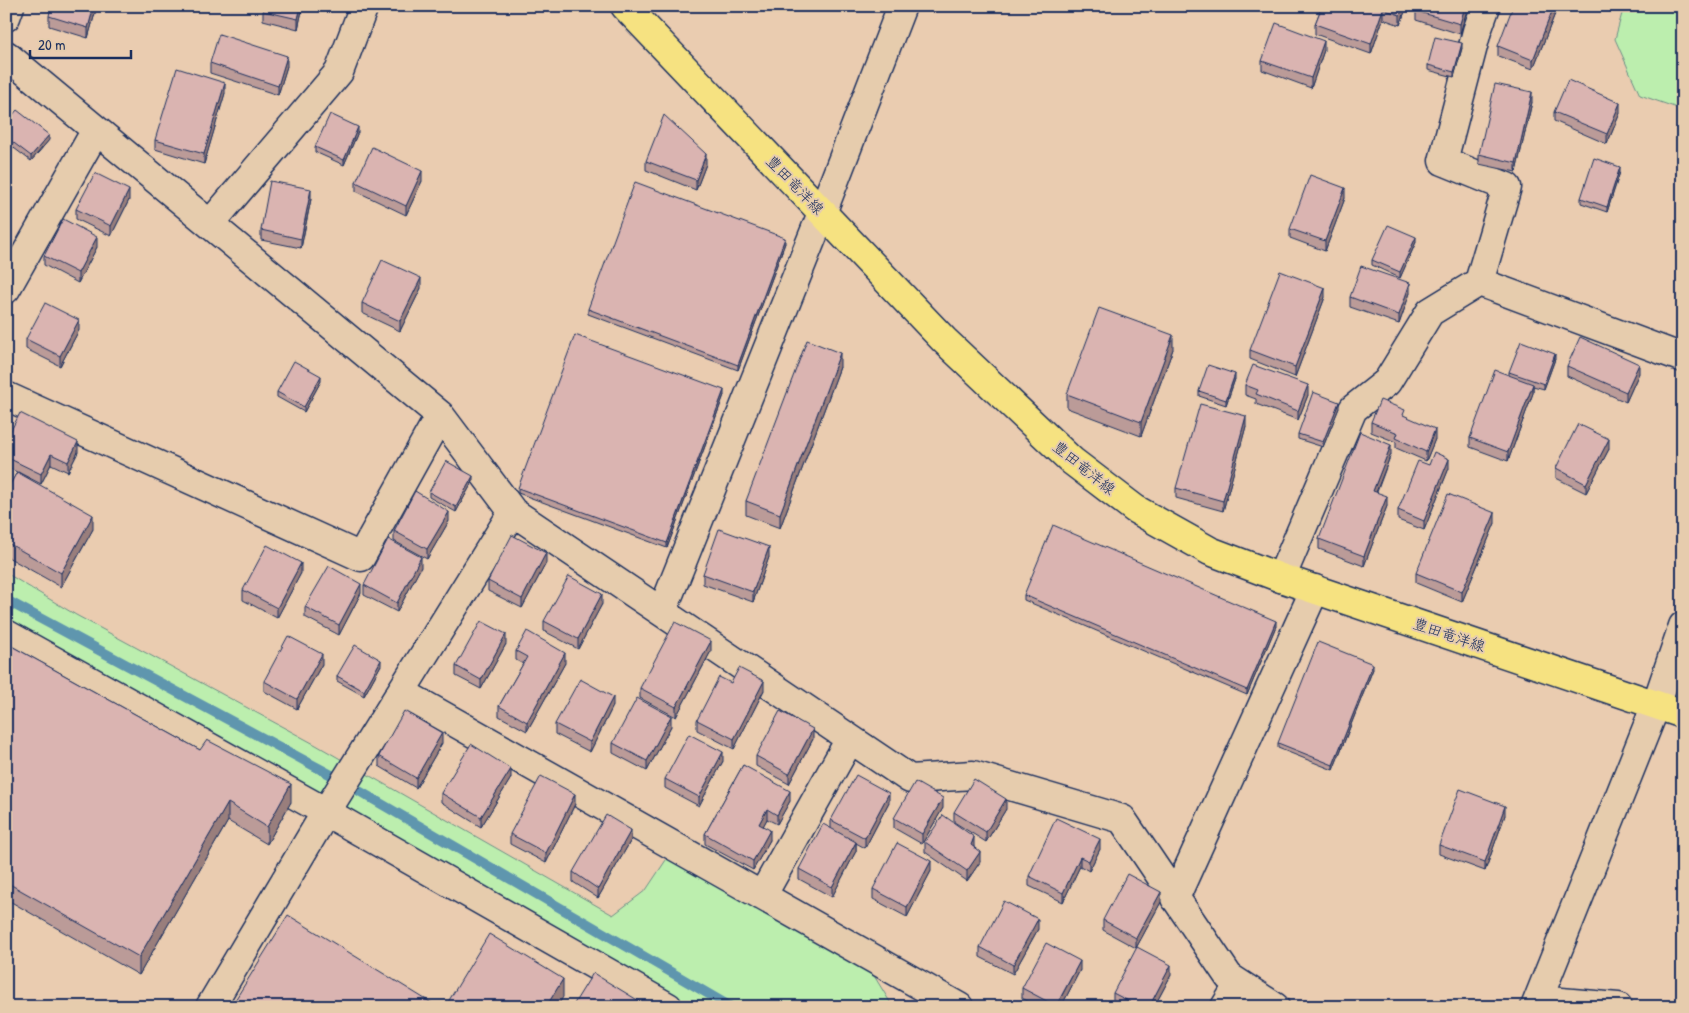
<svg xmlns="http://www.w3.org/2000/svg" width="1689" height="1013" viewBox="0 0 1689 1013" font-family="'Patrick Hand','Klee One',sans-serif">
<rect width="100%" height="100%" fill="#eaccb0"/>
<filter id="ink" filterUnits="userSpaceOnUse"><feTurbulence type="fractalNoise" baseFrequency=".02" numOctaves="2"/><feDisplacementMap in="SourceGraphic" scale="10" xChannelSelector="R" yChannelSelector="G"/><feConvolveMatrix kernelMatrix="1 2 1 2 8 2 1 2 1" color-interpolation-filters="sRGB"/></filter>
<g filter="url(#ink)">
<!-- green -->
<path fill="#bceeae" stroke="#6c8e86" d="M1624,6H1683V110L1640,95L1615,39Z
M6,573L76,615L316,745L613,915L646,890L670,854L859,951L893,1007H668L6,633Z"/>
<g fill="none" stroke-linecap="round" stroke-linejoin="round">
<!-- stream -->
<path stroke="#5e96ae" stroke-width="10" d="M6,600L335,777L731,1007"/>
<defs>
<path id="minor" d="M6,17L10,6
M6,55L440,415L513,512L910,779L973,775L1122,819L1229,977L1275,1007
M210,224L339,72L364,6
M1479,282L1683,358
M6,289L96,130
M6,396L361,557L440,415
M1281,578L1353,409L1387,382L1430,312L1479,282L1507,187L1443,161L1477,31L1486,6
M662,612L822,213L902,6
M6,634L326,812L668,1007
M401,692L959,1007
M762,896L850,739
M1175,898L1315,589
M1538,1000L1618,1007
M210,1007L326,812L513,512
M1225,1007L1239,984
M1535,1007L1656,705L1683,626"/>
<path id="major" d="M625,6L944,340L1072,461L1135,509L1210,551L1281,578L1683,714"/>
</defs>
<!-- minor casing -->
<use href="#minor" stroke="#1b2f5e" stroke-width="31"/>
<!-- major casing -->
<use href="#major" stroke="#1b2f5e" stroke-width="31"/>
<!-- minor -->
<use href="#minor" stroke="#e6ccad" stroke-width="28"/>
<!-- major -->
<use href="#major" stroke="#f6e281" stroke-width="28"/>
</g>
<!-- wall -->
<path fill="#bb9b98" stroke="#1b2f5e" d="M97,6L88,38L49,26V16Z
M264,6H303L298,29L263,20V11Z
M1322,6H1407L1400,25L1383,19L1371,54L1315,34V24Z
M1417,6H1468L1460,34L1416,20V11Z
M1558,6L1533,69L1498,56V46Z
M1462,48L1454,77L1428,70V65Z
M1324,50L1311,88L1262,70V61Z
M210,63L287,66L278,95L210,73Z
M225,93L204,164L155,149V140Z
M1532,102L1516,172L1479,164V154Z
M1554,112L1620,113L1607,144L1554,121Z
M6,123L49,140L31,161L6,142Z
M358,132L344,165L315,152V147Z
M646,161L706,164L696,190L646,170Z
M1620,172L1607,212L1581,203V198Z
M422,181L406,215L356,191V182Z
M1345,198L1325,251L1290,238V229Z
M311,199L301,248L261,240V230Z
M129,200L111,236L76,219V209Z
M1416,242L1400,278L1372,265V260Z
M785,243L738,370L588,314V309Z
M97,247L78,283L44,265V256Z
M421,288L400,331L362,313V303Z
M1410,293L1399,324L1350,307V297Z
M1325,297L1295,377L1250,359V350Z
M79,330L60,366L26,349V339Z
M1173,349L1141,436L1067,408V394Z
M1555,359L1544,389L1533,386V393L1508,461L1470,447V438L1509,375V372Z
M1567,366L1639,373L1626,402L1567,376Z
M840,367L780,528L746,515V501Z
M1235,379L1226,405L1199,396V391Z
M321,381L304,412L277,397V392Z
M1245,385L1308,395L1298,420L1256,404V399L1245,395Z
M724,395L667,548L518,493V488Z
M1339,408L1323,447L1298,439V434Z
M1405,416L1435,439L1426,461L1396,448V442L1371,432V422Z
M1246,426L1223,511L1176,498V488Z
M6,440L78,452L68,472L51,464L41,484L18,472L93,529L61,587L6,556V492L17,472L6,467Z
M1609,449L1586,493L1556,478V468Z
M1391,454L1377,492L1387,506L1364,566L1319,549V539Z
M1429,465L1449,468L1424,530L1398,520V510Z
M473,481L456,512L429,497V492Z
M449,521L427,559L394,541V531Z
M1495,523L1462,602L1416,583V573Z
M769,557L753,602L703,584V574Z
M546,563L522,608L488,591V581Z
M421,567L397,612L364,595V585Z
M301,573L277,618L243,600V590Z
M361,593L339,635L305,617V607Z
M1024,595L1276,626L1247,695L1024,600Z
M602,604L578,649L544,631V621Z
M6,643L200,750L291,802L267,844L228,821L139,975L6,899Z
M506,644L481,689L456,676V666Z
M516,651L565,663L527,731L499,716V706L523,664L516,660Z
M711,651L676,717L640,698V688Z
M322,664L297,709L264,691V681Z
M381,665L364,696L337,681V676Z
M1373,669L1333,770L1278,748V743Z
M731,683L764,690L734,749L697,730V720Z
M613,706L590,752L555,734V724Z
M671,726L647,771L613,753V743Z
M813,739L789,784L756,766V756Z
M442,743L416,788L379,766V756Z
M723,761L699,806L665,788V779Z
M743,765L790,801L777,824L767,819L763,826L770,840L753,870L705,844V834Z
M511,778L481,827L441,802V793Z
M889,802L865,848L856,843V851L832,897L799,879V869L831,828V820Z
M575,804L546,863L510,844V834Z
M943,808L922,844L894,828V818Z
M1006,809L986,842L954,822V812Z
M1505,815L1485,871L1439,854V845Z
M631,840L598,898L573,882V872Z
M925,842L974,846V847L980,862L967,881L925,852Z
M1100,849L1089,871L1080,866L1063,902L1029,886V876Z
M931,871L907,917L873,899V889Z
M1161,902L1136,948L1103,930V920Z
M1038,929L1013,974L980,957V947Z
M1080,970L1061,1007H1038L1022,998V988Z
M1171,975L1154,1007H1122L1113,1002V993Z"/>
<!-- shaded-wall -->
<path fill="#997e7c" stroke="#1b2f5e" d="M94,6H97L88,38V28Z
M301,6H303L298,29V19Z
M1404,6H1407L1400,25V15Z
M1465,6H1468L1460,34V24Z
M1554,6H1558L1533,69V60Z
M1383,9V19L1371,54V44Z
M1324,41V50L1311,88V78Z
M1462,43V48L1454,77V72Z
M287,56V66L278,95V86Z
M225,83V93L204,164V154Z
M1532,92V102L1516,172V163Z
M1620,103V113L1607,144V134Z
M358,127V132L344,165V160Z
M49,135V140L31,161V156Z
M706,154V164L696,190V180Z
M1620,167V172L1607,212V207Z
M422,171V181L406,215V206Z
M1345,188V198L1325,251V241Z
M311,189V199L301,248V239Z
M129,190V200L111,236V226Z
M97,237V247L78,283V273Z
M1416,237V242L1400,278V272Z
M785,238V243L738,370V365Z
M421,278V288L400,331V321Z
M1410,283V293L1399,324V315Z
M1325,288V297L1295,377V367Z
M79,320V330L60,366V356Z
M1173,335V349L1141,436V422Z
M840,353V367L780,528V514Z
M1555,354V359L1544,389V384Z
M1639,364V373L1626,402V392Z
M1235,374V379L1226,405V400Z
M321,376V381L304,412V407Z
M1533,384V393L1508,461V452Z
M1308,385V395L1298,420V411Z
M724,390V395L667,548V543Z
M1339,402V408L1323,447V442Z
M1246,416V426L1223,511V501Z
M1435,429V439L1426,461V452Z
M1609,439V449L1586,493V484Z
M78,442V452L68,472V462Z
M1391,445V454L1373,500V491Z
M51,454V464L41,484V474Z
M1449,459V468L1424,530V521Z
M473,476V481L456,512V507Z
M1387,496V506L1364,566V556Z
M449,512V521L427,559V549Z
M1495,513V523L1462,602V592Z
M93,515V529L61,587V573Z
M769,547V557L753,602V592Z
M546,553V563L522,608V599Z
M421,557V567L397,612V603Z
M301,563V573L277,618V608Z
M361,584V593L339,635V625Z
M602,594V604L578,649V639Z
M1276,621V626L1247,695V690Z
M506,634V644L481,689V680Z
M711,641V651L676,717V707Z
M565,653V663L527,731V722Z
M322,654V664L297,709V699Z
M381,660V665L364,696V691Z
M1373,664V669L1333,770V765Z
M764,681V690L734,749V739Z
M613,697V706L590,752V742Z
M671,716V726L647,771V761Z
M813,729V739L789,784V774Z
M442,733V743L416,788V778Z
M723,752V761L699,806V797Z
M511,769V778L481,827V817Z
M291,784V802L267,844V827Z
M790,791V801L777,824V815Z
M889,793V802L865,848V838Z
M575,794V804L546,863V853Z
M943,798V808L922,844V834Z
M1006,799V809L986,842V832Z
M228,803V821L139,975V957Z
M1505,806V815L1485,871V862Z
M767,809V819L759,834V824Z
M631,830V840L598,898V889Z
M770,830V840L753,870V861Z
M974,837V846L971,855V845Z
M1100,839V849L1089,871V861Z
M856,842V851L832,897V887Z
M980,852V862L967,881V871Z
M1080,857V866L1063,902V893Z
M931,861V871L907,917V907Z
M1161,892V902L1136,948V938Z
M1038,919V929L1013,974V965Z
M1080,961V970L1061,1007H1056Z
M1171,965V975L1154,1007H1149Z
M563,979V997L557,1007H546Z"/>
<!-- building -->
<path fill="#dab4b1" stroke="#1b2f5e" d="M51,6H94L88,28L49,16Z
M264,6H301L298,19L263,11Z
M1322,6H1404L1400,15L1383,9L1371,44L1315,24Z
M1417,6H1465L1460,24L1416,11Z
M1513,6H1554L1533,60L1498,46Z
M1276,23L1324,41L1311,78L1262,61Z
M219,34L287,56L278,86L210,63Z
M1435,37L1462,43L1454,72L1428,65Z
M177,68L225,83L204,154L155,140Z
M1568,80L1620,103L1607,134L1554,112Z
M1495,84L1532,92L1516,163L1479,154Z
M17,110L49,135L31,156L6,137V123Z
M330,114L358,127L344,160L315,147Z
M664,115L706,154L696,180L646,161Z
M372,147L422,171L406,206L356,182Z
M1594,158L1620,167L1607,207L1581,198Z
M95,173L129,190L111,226L76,209Z
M1310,175L1345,188L1325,241L1290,229Z
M270,181L311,189L301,239L261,230Z
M635,182L785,238L738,365L588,309Z
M63,219L97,237L78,273L44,256Z
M1388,225L1416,237L1400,272L1372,260Z
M382,260L421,278L400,321L362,303Z
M1361,266L1410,283L1399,315L1350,297Z
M1280,271L1325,288L1295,367L1250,350Z
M45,303L79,320L60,356L26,339Z
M1099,308L1173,335L1141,422L1067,394Z
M575,335L724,390L667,543L518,488Z
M1580,337L1639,364L1626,392L1567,366Z
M807,340L840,353L780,514L746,501Z
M1521,341L1555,354L1544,384L1509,372Z
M294,361L321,376L304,407L277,392Z
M1208,365L1235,374L1226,400L1199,391Z
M1253,365L1308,385L1298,411L1256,394L1258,390L1245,385Z
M1495,370L1533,384L1508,452L1470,438Z
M1313,392L1339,402L1323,442L1298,434Z
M1380,400L1405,410L1403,415L1435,429L1426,452L1396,438L1398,433L1371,422Z
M1200,404L1246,416L1223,501L1176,488Z
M20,413L78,442L68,462L51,454L41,474L6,457V440Z
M1578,424L1609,439L1586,484L1556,468Z
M1360,432L1391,445L1373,491L1387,496L1364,556L1319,539Z
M1434,452L1449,459L1424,521L1398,510L1418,461L1429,465Z
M446,461L473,476L456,507L429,492Z
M17,472L93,515L61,573L6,542V492Z
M415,491L449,512L427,549L394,531Z
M1448,494L1495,513L1462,592L1416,573Z
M1053,525L1276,621L1247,690L1024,595Z
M719,529L769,547L753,592L703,574Z
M512,535L546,553L522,599L488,581Z
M388,539L421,557L397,603L364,585Z
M267,545L301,563L277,608L243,590Z
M329,566L361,584L339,625L305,607Z
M569,576L602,594L578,639L544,621Z
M481,621L506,634L481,680L456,666Z
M675,622L711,641L676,707L640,688Z
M527,631L565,653L527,722L499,706L527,657L516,651Z
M288,636L322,654L297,699L264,681Z
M1318,642L1373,664L1333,765L1278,743Z
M6,643L200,750L207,740L291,784L267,827L228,803L139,957L6,882Z
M355,645L381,660L364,691L337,676Z
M739,668L764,681L734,739L697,720L719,677L731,683Z
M580,679L613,697L590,742L555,724Z
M637,698L671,716L647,761L613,743Z
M404,711L442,733L416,778L379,756Z
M780,711L813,729L789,774L756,756Z
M689,734L723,752L699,797L665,779Z
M471,744L511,769L481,817L441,793Z
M743,765L790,791L777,815L767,809L759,824L770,830L753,861L705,834Z
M856,775L889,793L865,838L831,820Z
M541,776L575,794L546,853L510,834Z
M974,779L1006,799L986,832L954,812Z
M915,782L943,798L922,834L894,818Z
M1460,789L1505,806L1485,862L1439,845Z
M606,815L631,830L598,889L573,872Z
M943,815L974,837L971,845L980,852L967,871L925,842Z
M1056,818L1100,839L1089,861L1080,857L1063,893L1029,876Z
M823,824L856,842L832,887L799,869Z
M897,843L931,861L907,907L873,889Z
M1127,874L1161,892L1136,938L1103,920Z
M1004,901L1038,919L1013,965L980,947Z
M288,915L438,1007H235L232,1005Z
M489,934L563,979L546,1007H445Z
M1046,943L1080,961L1056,1006L1022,988Z
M1137,947L1171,965L1149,1007H1140L1113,993Z
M593,973L644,1004L642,1007H572Z
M1104,1000L1116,1007H1101Z"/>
</g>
<g text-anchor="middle" stroke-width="4" stroke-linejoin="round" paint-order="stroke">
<!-- street labels -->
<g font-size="15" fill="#1b2f5e" stroke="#e6ccad">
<text transform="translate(795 185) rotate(46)" y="5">豊田竜洋線</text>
<text transform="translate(1084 468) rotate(39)" y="5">豊田竜洋線</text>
<text transform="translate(1449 635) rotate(19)" y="5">豊田竜洋線</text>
</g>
</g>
<!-- margin -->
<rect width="1689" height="1013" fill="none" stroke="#e6ccad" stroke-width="25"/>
<rect x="12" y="12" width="1664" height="988" fill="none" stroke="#1b2f5e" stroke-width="2" filter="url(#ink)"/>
<!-- scale -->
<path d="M30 50v8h101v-8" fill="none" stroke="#1b2f5e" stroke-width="2.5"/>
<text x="38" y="50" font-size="15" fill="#1b2f5e" stroke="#e6ccad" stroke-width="4" paint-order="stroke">20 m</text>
</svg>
